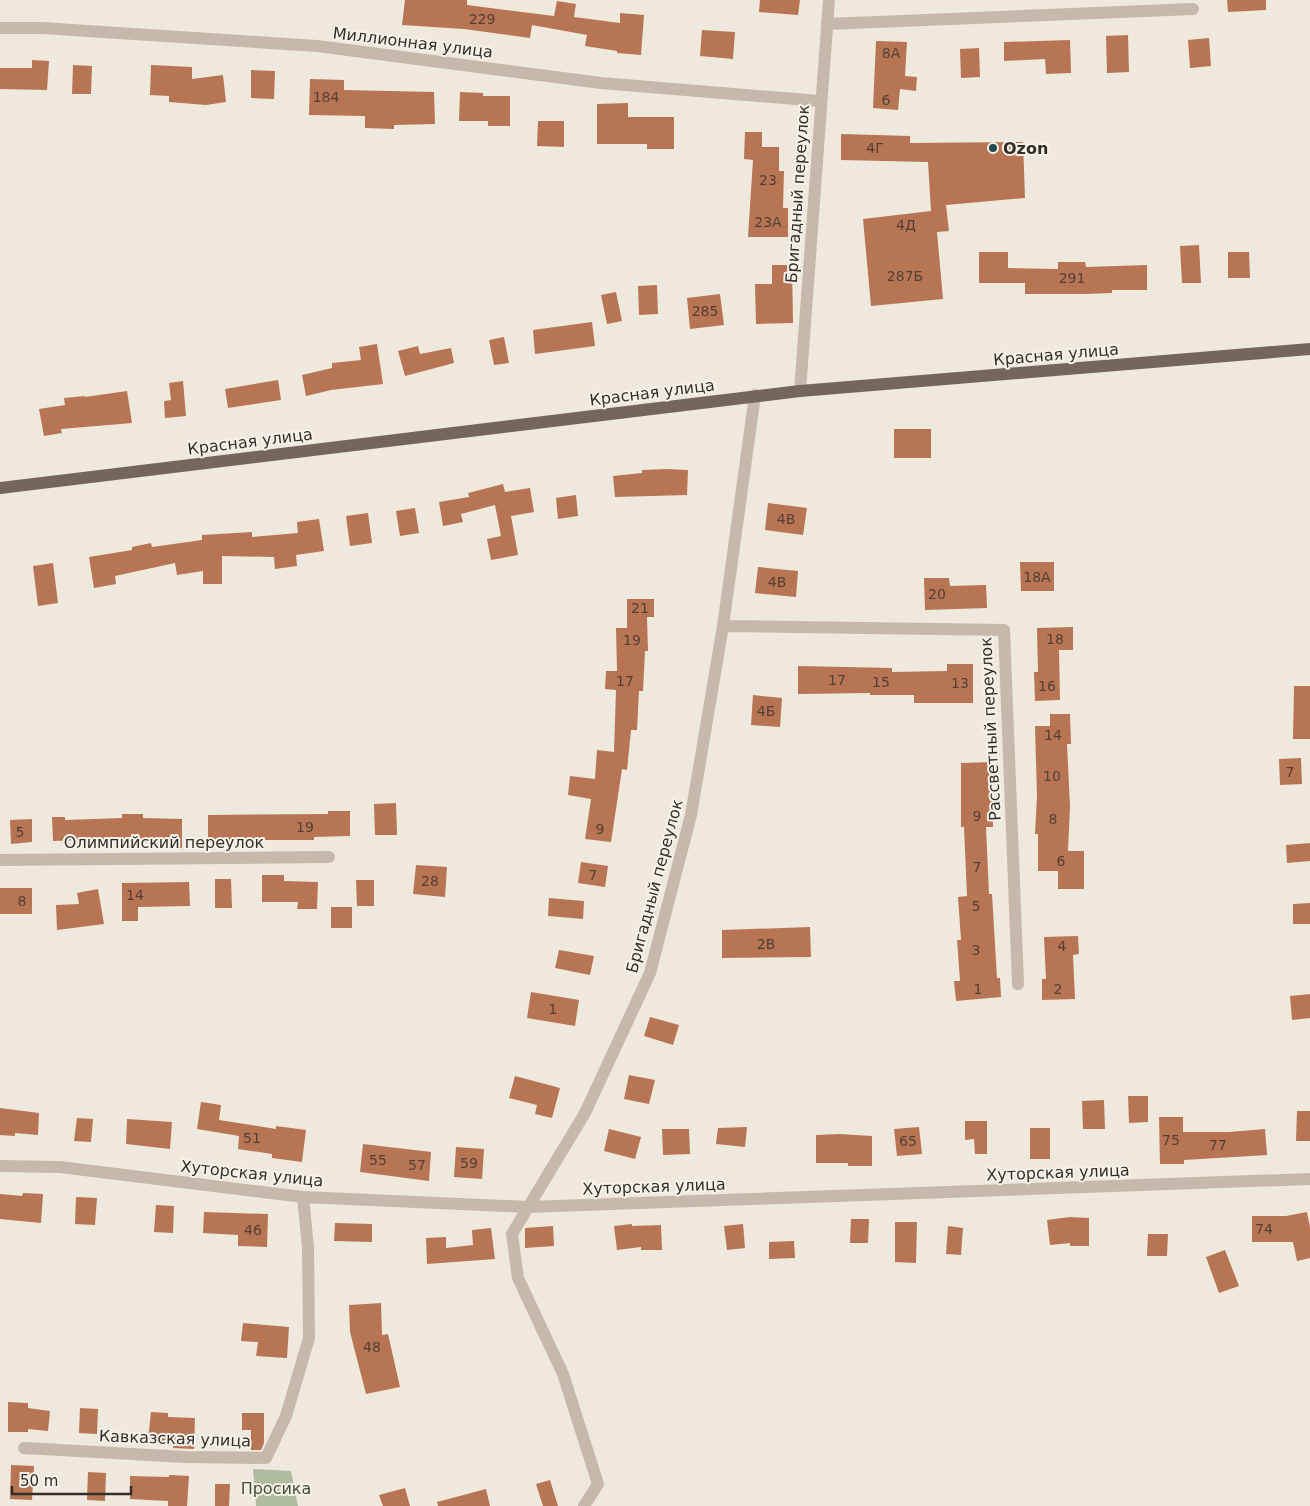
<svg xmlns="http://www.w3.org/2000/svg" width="1310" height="1506" viewBox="0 0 1310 1506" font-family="'DejaVu Sans',sans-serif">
<rect width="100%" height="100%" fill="#efe8dd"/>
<!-- green -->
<path fill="#b0bc9f" d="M253,1469L291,1471L298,1506H256Z"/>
<!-- building -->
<path fill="#b77554" d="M405,0H467V5L554,16L557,1L576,4L574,17L620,23V13L644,15L641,55L617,53V51L585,46L587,35L532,25L530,38L464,29L402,25Z
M760,0H800L798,15L759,12Z
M1227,0H1266V10L1228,12Z
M702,30L735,32L733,59L700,56Z
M1128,35L1129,72L1107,73L1106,36Z
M1209,38L1211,66L1190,68L1188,40Z
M1070,40L1071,73L1046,74L1045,59L1004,61V42Z
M876,41L907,42L905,76L917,77L916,91L900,89L898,110L873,108Z
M979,48L980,77L961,78L960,49Z
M32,60L49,61L47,90L0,89V68H32Z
M73,65L92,66L91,94H72Z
M151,65L192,67V79L223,75L226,102L206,105L169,102V96L150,95Z
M251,70L275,71L274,99L251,98Z
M310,79L344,80V90L434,92L435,124L394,125V129L365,128V116L309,115Z
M460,92L483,93V96H510V126H488V121H459Z
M628,103V117H674V149H647V144H597V104Z
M538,121H564V147L537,146Z
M745,132H762V147H779V171H784L783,208H788V237H748L753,160L744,159Z
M841,134L910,136V143L1023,142L1025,198L946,205L949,231L937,232L943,299L871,306L863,219L931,211L928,162L841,160Z
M1199,245L1201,283H1182L1180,246Z
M979,252H1008V268L1058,269V262H1085L1086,267L1147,265V290H1112V293L1085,294H1025V283H979Z
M1228,252H1249L1250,278H1228Z
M772,265H792L793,323L756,324L755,284H772Z
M657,285L658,314L639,315L638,286Z
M616,292L622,321L607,324L601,295Z
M720,294L724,325L690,329L687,298Z
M592,322L595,346L535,354L533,330Z
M504,337L509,363L494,365L489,340Z
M377,344L383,384L331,390L306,396L302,375L332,368V363L361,360L359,347Z
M418,346L420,354L451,348L454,363L405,376L398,351Z
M278,380L281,400L228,408L225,389Z
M183,381L186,416L165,418L164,401L171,400L169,383Z
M127,391L132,423L61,429L62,433L44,436L39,409L65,405L64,398L85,396V397Z
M894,429H931V458H894Z
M667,469L688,470L687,495L615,497L613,476L642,473V470Z
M503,484L505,492L530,488L534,512L511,516L518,555L491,560L487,539L501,536L495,505L461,514L463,522L443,526L439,502L469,497L468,493Z
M576,495L578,516L558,519L556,498Z
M768,503L807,508L803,535L765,530Z
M415,508L419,533L400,536L396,511Z
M368,513L372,543L350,546L346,516Z
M319,519L324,551L296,555L297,566L275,569L274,557L222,556V584H203V571L177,575L175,563L115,576L116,584L94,588L89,557L132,550V547L151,543L152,547L202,540V535L252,532V537L298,533L297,522Z
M1020,562H1054V591H1021Z
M53,563L58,603L38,606L33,566Z
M758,567L798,571L796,597L755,593Z
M924,578H949L950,586L986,585L987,608L925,610Z
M627,599H654V617H647L648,651H645L643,691H639L637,730H631L627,770L622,769L611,842L585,839L591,799L568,795L570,776L595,779L597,750L614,752L616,690L605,689L606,671H617L616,628H627Z
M1073,627V650H1059L1060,700L1035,701L1034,672H1038L1037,628Z
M947,664H973V703H914V695H870V693L798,694V666L892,668V672L947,671Z
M1294,686H1310V739H1293Z
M753,695L782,698L780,727L751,725Z
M1050,714H1070L1071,744H1067L1070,806L1068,851H1084V889H1058V871H1038V834H1035L1037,796L1035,726H1050Z
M1301,758L1302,784L1280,785L1279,759Z
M992,762L993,827H986L989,894H992L997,978H1000L1001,997L956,1001L954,981H960L957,940H961L958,897L967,896L964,827H961V763Z
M396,803L397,835H375L374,804Z
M328,811H350V836L314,837V840H208V815L328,814Z
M122,814H143V818L182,819V848H165V842H104L105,845L82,846V840L53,841L52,817H65V820L122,818Z
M32,819V842L11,844L10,820Z
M1310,843V861L1287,863L1286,845Z
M581,862L608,866L605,887L578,883Z
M416,865L447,867L445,897L413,894Z
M262,875H284V881L318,882L317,909H297L298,902H262Z
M215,879H231L232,908H215Z
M356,880H374V906H357Z
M189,882L190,906L138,907V921H122V883Z
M0,888H32V914H0Z
M98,889L104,924L57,930L56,905L79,904L77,893Z
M549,898L584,901L583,919L548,916Z
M1310,903V924H1293V904Z
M331,907H352V928H331Z
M810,927L811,957L722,958V930Z
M1078,936L1079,954L1073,955L1075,999L1042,1000V979H1046L1044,937Z
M559,950L594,956L590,975L555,968Z
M531,992L579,1000L575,1026L527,1018Z
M1310,994V1018L1292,1020L1290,996Z
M650,1017L679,1025L673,1045L644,1036Z
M629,1075L655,1080L649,1104L624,1099Z
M515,1076L560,1088L552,1118L535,1114L537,1105L509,1098Z
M1128,1096H1148V1122L1129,1123Z
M1104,1100L1105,1129H1083L1082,1101Z
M201,1102L221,1105L219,1120L276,1129V1126L306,1130L302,1162L272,1158V1154L238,1149L239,1136L197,1129Z
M0,1108L39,1113L38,1135L15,1133V1136L0,1135Z
M1297,1111H1310V1141H1296Z
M1159,1117H1183V1132H1229L1265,1129L1267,1155L1184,1160V1164H1160Z
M77,1118L93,1119L91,1142L74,1141Z
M127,1119L172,1122L170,1149L126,1144Z
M965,1121H987V1154H975L974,1139L965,1140Z
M747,1127L745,1147L716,1144L718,1128Z
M919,1127L922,1154L897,1156L894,1129Z
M1030,1128H1050V1159H1030Z
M609,1129L641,1137L635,1159L604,1151Z
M662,1129H689L690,1154L663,1155Z
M839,1134L872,1136V1166H848V1163H816V1135Z
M363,1144L431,1152L429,1181L360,1172Z
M456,1147L484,1149L482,1179L454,1177Z
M23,1193L43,1194L41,1223L0,1219V1194L22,1196Z
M76,1197L97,1198L95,1225L75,1224Z
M156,1205L174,1206L173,1233L154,1232Z
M204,1212L268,1214L267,1247L238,1246V1235L203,1233Z
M1307,1212L1310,1228V1258L1297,1261L1293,1242H1252V1216H1286Z
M1070,1217L1089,1218V1246H1070V1243L1050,1245L1047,1220Z
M851,1219H869L868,1243H850Z
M895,1222H917L916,1263L895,1262Z
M335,1223L372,1224V1242L334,1241Z
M632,1224V1226L661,1225L662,1250H641V1247L617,1250L614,1226Z
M743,1224L745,1248L727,1250L724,1226Z
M553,1226L554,1246L525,1248V1228Z
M948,1226L963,1228L961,1255L946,1254Z
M491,1228L495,1259L427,1264L426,1238L446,1237V1248L473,1245L472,1230Z
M1148,1234H1168L1167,1256H1147Z
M794,1241L795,1258L769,1259V1242Z
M1225,1250L1239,1286L1219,1293L1206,1257Z
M381,1303L382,1335L388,1334L400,1387L366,1394L350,1332L349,1305Z
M243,1323L289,1327L287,1358L256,1356L258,1342L241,1341Z
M8,1402L28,1403V1408L50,1411L48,1431L28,1429V1432H8Z
M80,1408L98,1409L97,1434L79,1433Z
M151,1412L168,1413V1417L195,1418L194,1449L173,1448L174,1443L148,1440Z
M242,1413H264V1443L261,1450H251V1430H242Z
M11,1465L34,1466L32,1500L10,1499Z
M88,1472L106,1473L105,1501L87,1500Z
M169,1475L189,1476L187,1506H168V1501L130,1499V1476L169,1477Z
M550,1480L558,1506H543L536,1484Z
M215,1484H230L229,1506H215Z
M405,1488L410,1506H383L379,1495Z
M486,1489L490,1506H438L437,1502Z"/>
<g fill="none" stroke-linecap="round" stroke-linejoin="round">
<!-- minor -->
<path stroke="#c6b9ab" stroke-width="12" d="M827,24L1193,9
M0,28H42L317,46L601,83L820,101
M800,391L829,0
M723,626L1004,630L1018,984
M0,860L329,857
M0,1166L60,1167L303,1197L528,1207L1310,1179
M24,1448L186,1457L266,1458L286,1416L309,1338L308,1247L303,1197
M584,1506L598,1484L563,1374L518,1278L512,1234L585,1113L650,973L691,815L723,626L755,395"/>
<!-- major -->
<path stroke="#74665c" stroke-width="12" d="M0,488L800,391L1310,349"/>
</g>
<!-- markers -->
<circle fill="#244a50" stroke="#f7f2e9" stroke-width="2" cx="993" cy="148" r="5"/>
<g text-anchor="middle" stroke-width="4" stroke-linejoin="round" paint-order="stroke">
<!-- number labels -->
<g font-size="14" fill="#554034">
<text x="482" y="24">229</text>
<text x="891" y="58">8А</text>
<text x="326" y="102">184</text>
<text x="886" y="105">6</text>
<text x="875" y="153">4Г</text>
<text x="768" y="185">23</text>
<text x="768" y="227">23А</text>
<text x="906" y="230">4Д</text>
<text x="905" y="281">287Б</text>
<text x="1072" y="283">291</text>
<text x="705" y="316">285</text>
<text x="786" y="524">4В</text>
<text x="1037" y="582">18А</text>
<text x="777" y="587">4В</text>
<text x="937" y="599">20</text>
<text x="640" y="613">21</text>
<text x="1055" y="644">18</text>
<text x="632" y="645">19</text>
<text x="837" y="685">17</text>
<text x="625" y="686">17</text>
<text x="881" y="687">15</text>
<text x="960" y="688">13</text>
<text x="1047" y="691">16</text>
<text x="766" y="716">4Б</text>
<text x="1053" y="740">14</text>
<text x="1290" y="777">7</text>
<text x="1052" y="781">10</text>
<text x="977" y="821">9</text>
<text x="1053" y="824">8</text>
<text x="305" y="832">19</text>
<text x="600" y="834">9</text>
<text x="20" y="837">5</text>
<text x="1061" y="866">6</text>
<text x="977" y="872">7</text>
<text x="593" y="880">7</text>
<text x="430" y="886">28</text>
<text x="135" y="900">14</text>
<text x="22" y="906">8</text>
<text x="976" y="911">5</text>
<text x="766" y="949">2В</text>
<text x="1062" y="951">4</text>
<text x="976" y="955">3</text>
<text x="978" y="994">1</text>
<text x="1058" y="994">2</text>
<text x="553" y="1014">1</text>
<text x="252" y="1143">51</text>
<text x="1171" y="1145">75</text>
<text x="908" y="1146">65</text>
<text x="1218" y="1150">77</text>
<text x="378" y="1165">55</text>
<text x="469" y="1168">59</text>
<text x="417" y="1170">57</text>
<text x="1264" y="1234">74</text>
<text x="253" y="1235">46</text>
<text x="372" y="1352">48</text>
</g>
<!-- street labels -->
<g font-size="16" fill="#342e29" stroke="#f7f2e9">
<text transform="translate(413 42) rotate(7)" y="6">Миллионная улица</text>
<text transform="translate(797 194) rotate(-86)" y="6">Бригадный переулок</text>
<text transform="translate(1056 354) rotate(-5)" y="6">Красная улица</text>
<text transform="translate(652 392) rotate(-7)" y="6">Красная улица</text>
<text transform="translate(250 441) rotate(-7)" y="6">Красная улица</text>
<text transform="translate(990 729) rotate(-93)" y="6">Рассветный переулок</text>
<text x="164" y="848">Олимпийский переулок</text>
<text transform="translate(654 886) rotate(-75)" y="6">Бригадный переулок</text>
<text transform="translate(1058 1172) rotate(-2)" y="6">Хуторская улица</text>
<text transform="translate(252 1173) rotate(6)" y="6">Хуторская улица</text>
<text transform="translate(654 1186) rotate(-2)" y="6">Хуторская улица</text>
<text transform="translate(175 1438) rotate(2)" y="6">Кавказская улица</text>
</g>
<!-- poi labels -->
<g font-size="16" font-weight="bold" fill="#342e29" stroke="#f7f2e9" text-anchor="start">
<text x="1003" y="154">Ozon</text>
</g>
<!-- park labels -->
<g font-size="16" fill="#414f30" stroke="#f7f2e9">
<text x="276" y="1494">Просика</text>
</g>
</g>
<!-- scale -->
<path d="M12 1486v8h119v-8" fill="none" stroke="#342e29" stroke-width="2.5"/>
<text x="20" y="1486" font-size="15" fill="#342e29" stroke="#f7f2e9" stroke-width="4" paint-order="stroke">50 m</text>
</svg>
